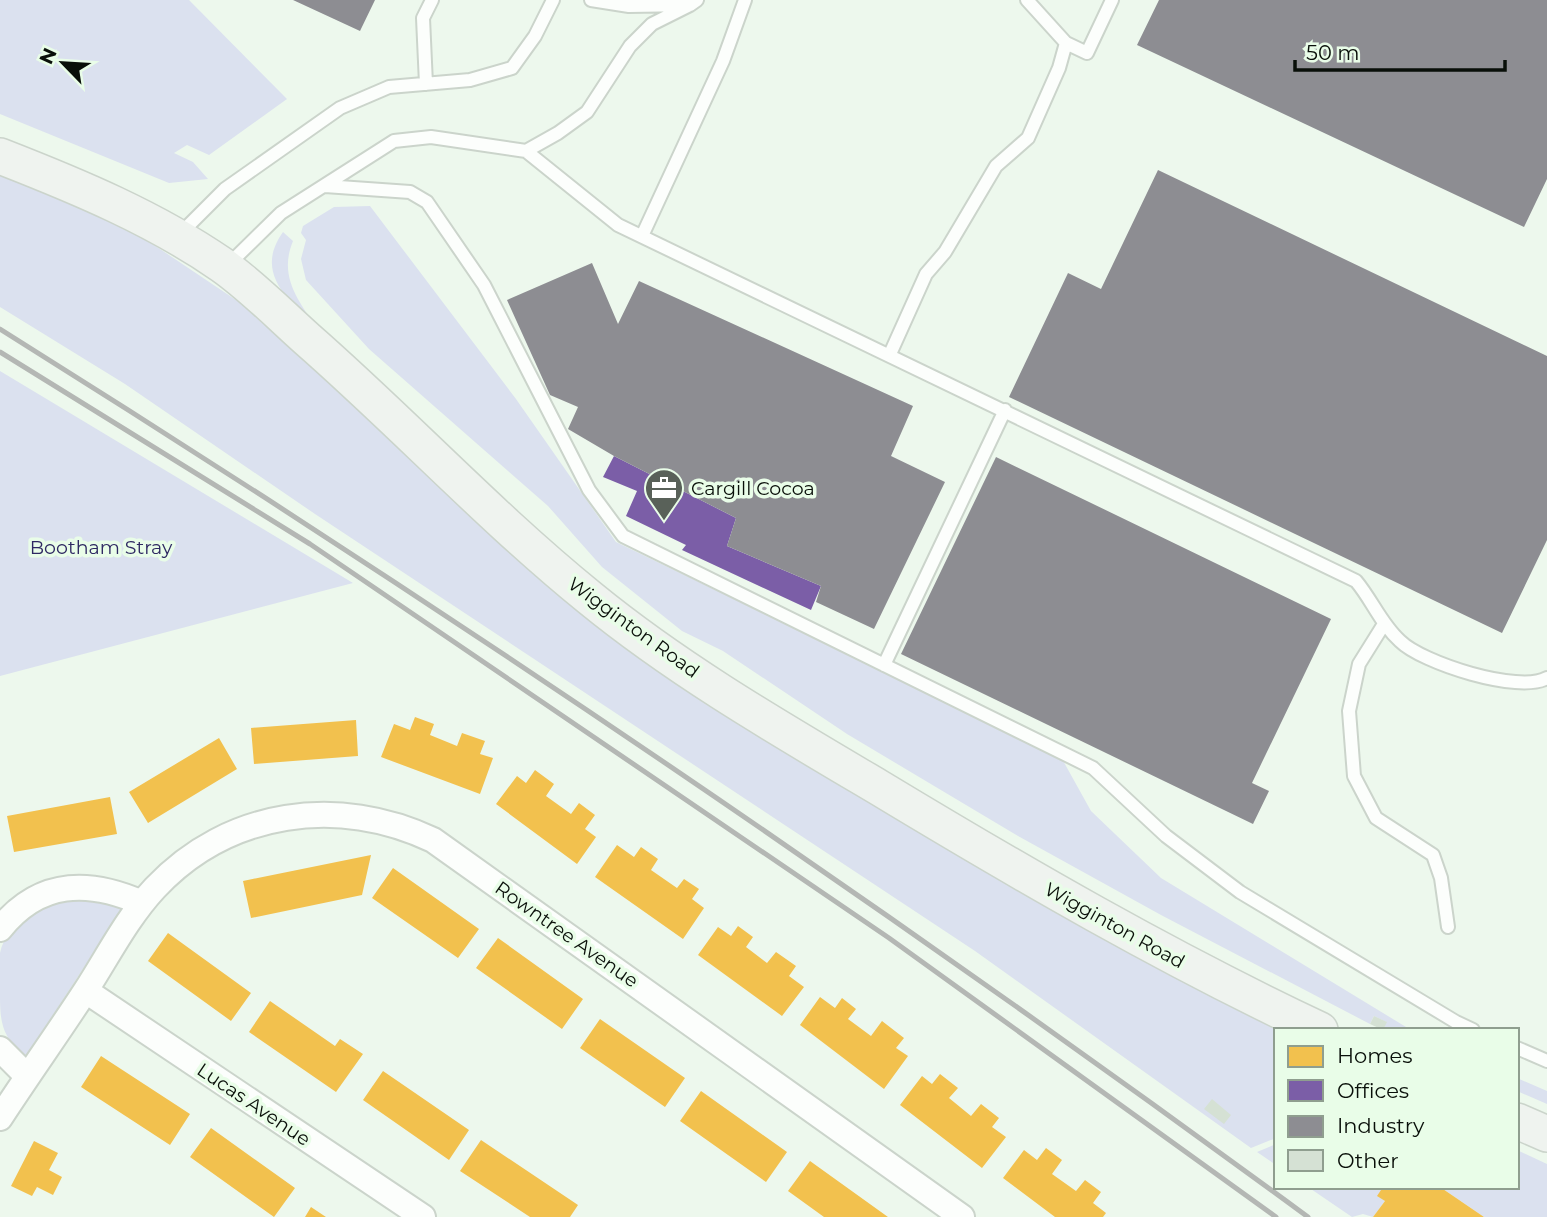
<svg xmlns="http://www.w3.org/2000/svg" width="1547" height="1217" viewBox="0 0 1547 1217" font-family="Montserrat,sans-serif">
<rect width="100%" height="100%" fill="#edf8ed"/>
<!-- green -->
<path fill="#dbe1ef" d="M0,0H189L287,99L209,155L187,145L174,153L193,162L208,179L169,183L0,114Z
M0,175L86,207L154,245L239,302L518,553L1293,1030H1276V1138L1251,1148L975,951L315,514L125,384L0,307Z
M370,206L516,399L616,542L1061,757L1091,811L1161,878L1411,1030H1383L1386,1022L1374,1016L1370,1024L1161,915L1018,836L847,734L723,651L682,631L602,567L548,506L369,349L306,280L301,259L306,240L301,233L303,226L334,207Z
M283,232L293,241C278,277 299,301 318,330C290,301 253,274 283,232Z
M0,371L353,583L0,676Z
M75,900H99L122,909L25,1058C1,1034 0,1023 0,991C0,979 0,965 0,953C6,921 47,904 75,900Z
M1517,1078L1547,1091V1104L1517,1091Z
M1276,1144V1165L1257,1152Z
M1517,1150L1547,1164V1217H1484L1440,1187H1517Z
M1308,1187H1383L1378,1196L1385,1201L1373,1217L1363,1214L1352,1217Z"/>
<!-- homes -->
<path fill="#f2c14e" d="M415,717L434,724L430,735L457,746L462,733L485,741L480,754L493,758L480,794L381,757L394,724L410,730Z
M356,720L358,756L254,764L251,728Z
M219,738L237,769L148,823L129,792Z
M535,770L554,784L546,796L571,814L579,803L595,815L585,829L596,837L577,864L496,804L517,776L526,783Z
M110,797L117,834L14,852L7,816Z
M617,845L634,857L641,847L658,859L651,870L677,888L684,879L699,889L692,899L704,908L683,939L595,877Z
M371,855L362,895L251,918L243,881Z
M393,868L479,929L458,958L372,898Z
M738,926L753,937L746,947L767,963L776,952L796,966L789,976L804,987L782,1016L698,955L718,927L731,936Z
M168,933L251,993L231,1021L148,961Z
M498,938L583,999L562,1029L476,968Z
M820,997L835,1008L842,998L856,1009L848,1019L871,1036L882,1021L904,1038L896,1048L908,1056L884,1089L800,1025Z
M270,1001L335,1046L340,1039L363,1054L336,1092L249,1032Z
M600,1019L685,1078L665,1107L580,1048Z
M101,1056L190,1114L170,1145L81,1087Z
M383,1071L469,1130L449,1160L363,1100Z
M940,1074L958,1088L949,1098L971,1116L981,1104L999,1118L992,1127L1006,1137L982,1168L900,1105L922,1076L932,1084Z
M701,1091L787,1152L766,1182L680,1121Z
M211,1128L295,1188L274,1217L190,1157Z
M481,1140L578,1205L570,1217H530L460,1171Z
M34,1141L58,1153L49,1170L62,1177L53,1195L37,1187L32,1196L11,1186Z
M1046,1148L1062,1160L1052,1174L1076,1191L1085,1180L1101,1192L1093,1203L1106,1213L1103,1217H1055L1003,1178L1024,1150L1037,1160Z
M810,1161L888,1217H824L788,1191Z
M1383,1187H1440L1484,1217H1373L1385,1201L1377,1196Z
M311,1207L326,1217H305Z"/>
<!-- offices -->
<path fill="#7b5ea7" d="M614,456L736,518L727,546L821,586L811,610L682,550L686,545L626,516L637,491L603,477Z"/>
<!-- industry -->
<path fill="#8d8d92" d="M293,0H375L360,31Z
M1159,0H1547V179L1524,227L1137,45Z
M1158,170L1547,356V540L1502,633L1009,397L1068,273L1101,289Z
M592,263L618,324L639,281L913,406L891,456L945,482L874,629L816,602L821,586L727,546L736,518L614,456L568,429L578,407L550,395L507,300Z
M996,457L1331,619L1252,783L1269,791L1253,824L901,654Z"/>
<!-- building -->
<path fill="#d5e1d4" d="M1374,1016L1387,1022L1383,1030L1370,1024Z
M1212,1099L1231,1115L1224,1124L1204,1109Z"/>
<g fill="none" stroke-linecap="round" stroke-linejoin="round">
<defs>
<path id="lane" d="M591,0L629,6L690,5L697,0
M1027,0L1066,43L1087,53L1112,0
M426,84L423,18L432,0
M526,151L618,225L1356,581C1372,600 1381,624 1400,641C1422,663 1519,694 1547,678
M325,186L410,192L427,202L484,285L589,490L623,536L1093,768L1166,836L1240,892L1456,1022L1473,1030
M180,234L225,189L340,108L389,87L470,80L512,68L535,36L553,0
M642,236L723,61L745,0
M228,265L281,213L394,141L431,137L526,151L558,133L587,112L630,46L652,24L690,5
M890,354L926,274L945,252L996,166L1028,138L1059,68L1066,43
M1384,624L1359,664L1349,711L1354,776L1376,818L1433,855L1441,878L1448,927
M884,665L1005,410
M1517,1048L1547,1061"/>
<path id="street" d="M0,929C39,880 88,879 142,903
M86,991L423,1217
M0,1049L27,1076
M0,1118C28,1075 58,1033 86,990C108,956 127,918 155,888C228,810 339,795 433,840L962,1217"/>
<path id="secondary" d="M0,156C77,186 154,218 222,265C252,286 279,314 307,339C403,423 490,517 590,598C678,670 780,729 878,787C1022,874 1167,958 1320,1030
M1517,1121L1547,1134"/>
</defs>
<!-- lane casing -->
<use href="#lane" stroke="#cbd4cb" stroke-width="16"/>
<!-- street casing -->
<use href="#street" stroke="#cbd4cb" stroke-width="28"/>
<!-- secondary casing -->
<use href="#secondary" stroke="#cbd4cb" stroke-width="38"/>
<!-- lane -->
<use href="#lane" stroke="#fcfefc" stroke-width="12"/>
<!-- street -->
<use href="#street" stroke="#fcfefc" stroke-width="24"/>
<!-- secondary -->
<use href="#secondary" stroke="#eff3ef" stroke-width="35"/>
<!-- rail -->
<path stroke="#b4b7b4" stroke-width="5" d="M0,329C447,609 883,905 1308,1217
M0,352L310,544L889,938L1276,1217"/>
</g>
<!-- icons -->
<defs>
<symbol id="office-pin" viewBox="-11 -11 22 30"><path d="M0 17L-7.5 6A9.5 9.5 0 1 1 7.5 6Z" fill="#596159" stroke="#e9fde8"/><path d="M-6-3h4V-5.5h4V-3h4V5H-6ZM-1-4.5V-3h2v-1.5ZM-6 0V1H6V0Z" fill="#fff"/></symbol>
</defs>
<g fill-rule="evenodd">
<use href="#office-pin" x="642" y="466" width="44" height="60"/>
</g>
<g text-anchor="middle" stroke-width="7" stroke-linejoin="round" paint-order="stroke">
<!-- poi labels -->
<g font-size="19" fill="#090f09" stroke="#e9fde8" text-anchor="start">
<text x="691" y="495">Cargill Cocoa</text>
</g>
<!-- park labels -->
<g font-size="19" fill="#2e2862" stroke="#e9fde8">
<text x="101" y="554">Bootham Stray</text>
</g>
<!-- street labels -->
<g font-size="19" fill="#090f09" stroke="#e9fde8">
<text transform="translate(634 627) rotate(36)" y="7">Wigginton Road</text>
<text transform="translate(1115 925) rotate(29)" y="7">Wigginton Road</text>
<text transform="translate(567 934) rotate(35)" y="7">Rowntree Avenue</text>
<text transform="translate(254 1104) rotate(34)" y="7">Lucas Avenue</text>
</g>
</g>
<!-- legend -->
<rect x="1274" y="1028" width="245" height="161" fill="#e9fde8" stroke="#8f9e8f" stroke-width="2"/>
<rect x="1288" y="1046" width="35" height="21" fill="#f2c14e" stroke="#8f9e8f" stroke-width="2"/>
<text x="1337" y="1063" font-size="21" fill="#090f09">Homes</text>
<rect x="1288" y="1080" width="35" height="21" fill="#7b5ea7" stroke="#8f9e8f" stroke-width="2"/>
<text x="1337" y="1098" font-size="21" fill="#090f09">Offices</text>
<rect x="1288" y="1116" width="35" height="21" fill="#8d8d92" stroke="#8f9e8f" stroke-width="2"/>
<text x="1337" y="1133" font-size="21" fill="#090f09">Industry</text>
<rect x="1288" y="1150" width="35" height="21" fill="#d5e1d4" stroke="#8f9e8f" stroke-width="2"/>
<text x="1337" y="1168" font-size="21" fill="#090f09">Other</text>
<!-- north arrow -->
<g transform="translate(63 63) rotate(295)" stroke="#e9fde8" stroke-width="5" paint-order="stroke">
<path d="M0-5L12 26L0 18L-12 26Z" fill="#090f09"/>
<text y="-10" font-size="19" font-weight="bold" text-anchor="middle" fill="#090f09">N</text>
</g>
<!-- scale -->
<path d="M1295 60v10h210v-10" fill="none" stroke="#090f09" stroke-width="3.5"/>
<text x="1306" y="60" font-size="21" fill="#090f09" stroke="#e9fde8" stroke-width="5" paint-order="stroke">50 m</text>
</svg>
